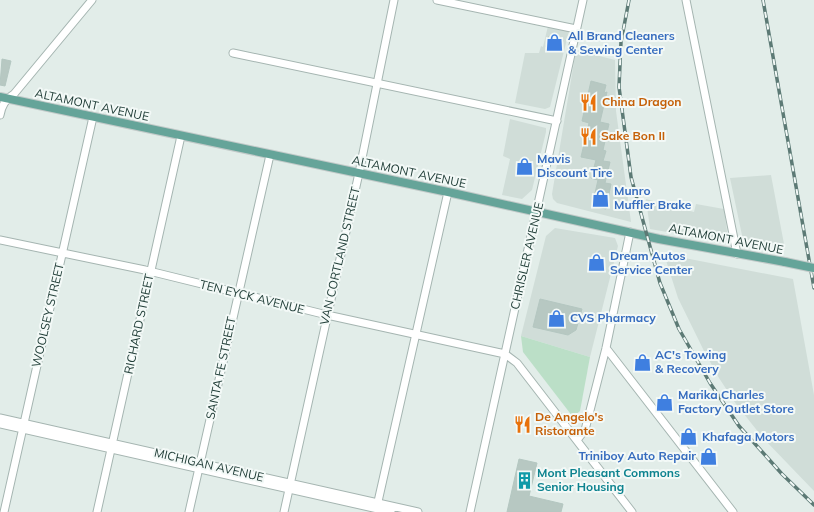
<svg xmlns="http://www.w3.org/2000/svg" width="814" height="512" viewBox="0 0 814 512" font-family="Mulish,sans-serif">
<rect width="100%" height="100%" fill="#e2ede9"/>
<!-- built -->
<path fill="#d0ddd8" d="M548,26L569,31L550,107L545,109L515,103L525,53H539L541,46L543,47Z
M576,50L615,60L616,111L631,222L557,203L553,199L552,194Z
M510,119L546,128V132L532,190L522,199L502,195L510,159L503,156Z
M771,175L784,244L743,240L730,178Z
M646,199L694,212L696,204L724,209L728,239L725,242L650,229Z
M555,228L615,238L618,246L590,357L521,336L546,236Z
M664,254L793,279L814,395V491L763,438L736,404L719,378L704,351L678,298Z"/>
<!-- green -->
<path fill="#bbdfc7" d="M521,336L590,357L580,411L573,417L523,352Z"/>
<!-- building -->
<path fill="#b7c8c2" stroke="#b4c7c1" d="M548,37L563,40L561,50L546,47Z
M2,59L11,61L5,86L0,85Z
M591,81L606,85L604,93L607,92L600,122L609,124L603,150L606,151L603,161L610,162L605,183L611,184L606,209L592,206L598,180L591,178L596,160L581,157L589,123L582,121Z
M540,299L582,309L576,330L568,335L533,327Z
M519,459L537,463L529,496L563,504L561,512H507Z"/>
<g fill="none" stroke-linecap="round" stroke-linejoin="round">
<defs>
<path id="minor" d="M437,0L576,29
M686,0L737,254
M233,53L557,121
M0,115C2,105 5,100 14,94L92,0
M0,240L145,270L327,315L505,354L517,363L632,512
M606,348L733,512
M0,418L418,512
M0,424L391,512
M577,440L585,430L606,348L630,232
M377,506L448,192
M4,512L93,117
M97,512L181,136
M189,512L270,155
M284,512L359,173L394,0
M470,512L583,0"/>
<path id="major" d="M0,97L448,192L659,239L785,262"/>
</defs>
<!-- minor casing -->
<use href="#minor" stroke="#a5b5b1" stroke-width="9"/>
<!-- major casing -->
<use href="#major" stroke="#c1c9c8" stroke-width="10"/>
<!-- minor -->
<use href="#minor" stroke="#fff" stroke-width="7"/>
<!-- major -->
<use href="#major" stroke="#65a499" stroke-width="8"/>
<defs>
<path id="rail" d="M629,0L621,42L619,87L631,177L660,283L679,329L710,383L739,426L782,474L814,505
M763,0L814,288"/>
</defs>
<!-- rail casing -->
<use href="#rail" stroke="#5c7a75" stroke-width="3.5"/>
<!-- rail -->
<use href="#rail" stroke="#f3f9f7" stroke-width="2" stroke-dasharray="6" stroke-linecap="butt"/>
<defs>
<path id="major-bridge" d="M785,262L814,268"/>
</defs>
<!-- major-bridge casing -->
<use href="#major-bridge" stroke="#c1c9c8" stroke-width="10" stroke-linecap="butt"/>
<!-- major-bridge -->
<use href="#major-bridge" stroke="#65a499" stroke-width="8"/>
</g>
<!-- icons -->
<defs>
<symbol id="shop-bare" viewBox="-9 -9 18 18"><path d="M-5-2.5h2.3a2.7 3.5 0 0 1 5.4 0H5L5.5 6h-11ZM-1.5-2.5h3a1.5 2.3 0 0 0-3 0Z" fill="#3f7fe0" stroke="#f3f9f7" stroke-width="2.5" paint-order="stroke"/></symbol>
<symbol id="restaurant-bare" viewBox="-9 -9 18 18"><path d="M-5-6h1v4h1v-4h1v4h1v-4h1v5L-1.5 .5V6h-2V.5L-5-1ZM5-6V6H3V1.5H1.5Q1.5-4 5-6Z" fill="#e8710a" stroke="#f3f9f7" stroke-width="2.5" paint-order="stroke"/></symbol>
<symbol id="building-bare" viewBox="-9 -9 18 18"><path d="M-4-6H4V6H1V3H-1V6H-4ZM-2.5-4.3h1.7v1.8h-1.7ZM.8-4.3h1.7v1.8H.8ZM-2.5-1h1.7V.8h-1.7ZM.8-1h1.7V.8H.8Z" fill="#0f9aa8" stroke="#f3f9f7" stroke-width="2.5" paint-order="stroke"/></symbol>
</defs>
<g fill-rule="evenodd">
<use href="#shop-bare" x="542" y="30" width="25" height="25"/>
<use href="#restaurant-bare" x="576" y="90" width="25" height="25"/>
<use href="#restaurant-bare" x="576" y="124" width="25" height="25"/>
<use href="#shop-bare" x="512" y="154" width="25" height="25"/>
<use href="#shop-bare" x="588" y="186" width="25" height="25"/>
<use href="#shop-bare" x="584" y="250" width="25" height="25"/>
<use href="#shop-bare" x="544" y="306" width="25" height="25"/>
<use href="#shop-bare" x="630" y="350" width="25" height="25"/>
<use href="#shop-bare" x="652" y="390" width="25" height="25"/>
<use href="#restaurant-bare" x="510" y="412" width="25" height="25"/>
<use href="#shop-bare" x="676" y="424" width="25" height="25"/>
<use href="#shop-bare" x="696" y="444" width="25" height="25"/>
<use href="#building-bare" x="512" y="468" width="25" height="25"/>
</g>
<g text-anchor="middle" stroke-width="4" stroke-linejoin="round" paint-order="stroke">
<!-- shop labels -->
<g font-size="12" font-weight="bold" fill="#366cbe" stroke="#f3f9f7" text-anchor="start">
<text x="568" y="40">All Brand Cleaners<tspan x="568" dy="14">&amp; Sewing Center</tspan></text>
<text x="537" y="163">Mavis<tspan x="537" dy="14">Discount Tire</tspan></text>
<text x="614" y="195">Munro<tspan x="614" dy="14">Muffler Brake</tspan></text>
<text x="610" y="260">Dream Autos<tspan x="610" dy="14">Service Center</tspan></text>
<text x="570" y="322">CVS Pharmacy</text>
<text x="655" y="359">AC's Towing<tspan x="655" dy="14">&amp; Recovery</tspan></text>
<text x="678" y="399">Marika Charles<tspan x="678" dy="14">Factory Outlet Store</tspan></text>
<text x="702" y="441">Khafaga Motors</text>
<text x="696" y="460" text-anchor="end">Triniboy Auto Repair</text>
</g>
<!-- food labels -->
<g font-size="12" font-weight="bold" fill="#c56008" stroke="#f3f9f7" text-anchor="start">
<text x="602" y="106">China Dragon</text>
<text x="601" y="140">Sake Bon II</text>
<text x="535" y="421">De Angelo's<tspan x="535" dy="14">Ristorante</tspan></text>
</g>
<!-- street labels -->
<g font-size="12" fill="#223f39" stroke="#f3f9f7">
<text transform="translate(92 105) rotate(12)" y="4">ALTAMONT AVENUE</text>
<text transform="translate(409 172) rotate(12)" y="4">ALTAMONT AVENUE</text>
<text transform="translate(726 239) rotate(11)" y="4">ALTAMONT AVENUE</text>
<text transform="translate(340 256) rotate(-77)" y="4">VAN CORTLAND STREET</text>
<text transform="translate(527 256) rotate(-77)" y="4">CHRISLER AVENUE</text>
<text transform="translate(252 297) rotate(14)" y="4">TEN EYCK AVENUE</text>
<text transform="translate(48 315) rotate(-77)" y="4">WOOLSEY STREET</text>
<text transform="translate(139 324) rotate(-78)" y="4">RICHARD STREET</text>
<text transform="translate(221 368) rotate(-78)" y="4">SANTA FE STREET</text>
<text transform="translate(209 465) rotate(13)" y="4">MICHIGAN AVENUE</text>
</g>
<!-- culture labels -->
<g font-size="12" font-weight="bold" fill="#0d838f" stroke="#f3f9f7" text-anchor="start">
<text x="537" y="477">Mont Pleasant Commons<tspan x="537" dy="14">Senior Housing</tspan></text>
</g>
</g>
</svg>
